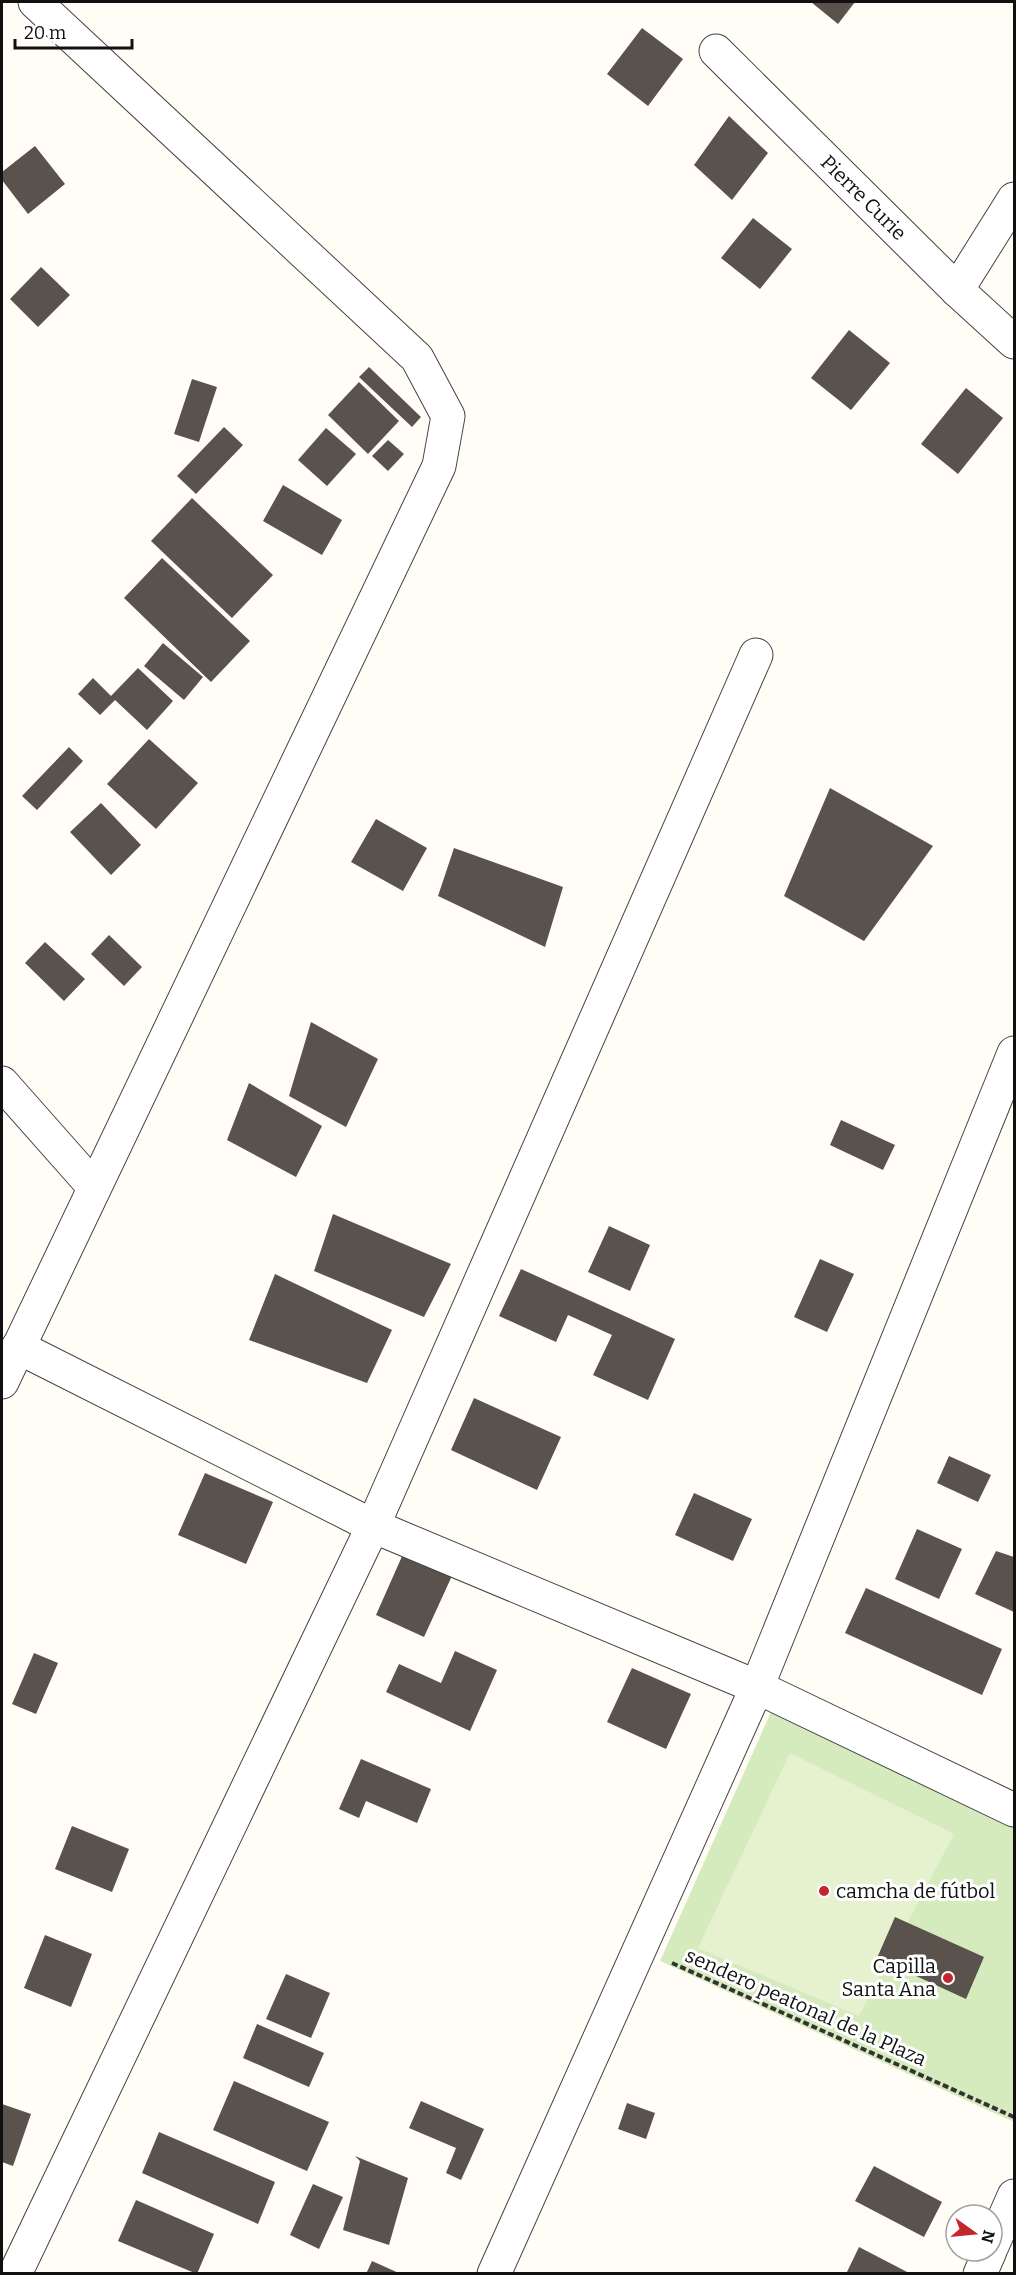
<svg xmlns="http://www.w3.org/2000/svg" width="1016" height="2275" viewBox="0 0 1016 2275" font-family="Bitter,serif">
<rect width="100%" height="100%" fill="#fffdf5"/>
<!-- green -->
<path fill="#d5ebbd" d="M771,1712L1014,1825V2122L660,1961Z"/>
<!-- pitch -->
<path fill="#e6f2cf" d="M790,1753L954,1834L859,2016L698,1948Z"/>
<!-- building -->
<path fill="#5a524d" d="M811,2H855L838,24Z
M642,28L683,59L648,106L607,74Z
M729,116L768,153L732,200L694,165Z
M35,146L65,184L28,214L2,180V172Z
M753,218L792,249L760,289L721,258Z
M41,267L70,295L38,327L10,299Z
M849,330L890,363L851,410L811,378Z
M369,367L421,417L412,427L359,377Z
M192,379L217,387L199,442L174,434Z
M359,382L399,421L368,454L328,415Z
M966,388L1003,418L958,474L921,444Z
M224,427L243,445L196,494L177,476Z
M326,428L356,454L327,486L298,460Z
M388,440L404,454L388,471L372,456Z
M283,485L342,520L322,555L263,521Z
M192,498L273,575L232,618L151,541Z
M162,558L250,641L211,682L124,598Z
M163,643L203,677L184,700L144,666Z
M138,668L173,701L147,730L115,700L100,715L78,694L93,678L111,696Z
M149,739L198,783L156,829L107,784Z
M69,747L83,761L37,810L22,796Z
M830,788L933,846L864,941L784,896Z
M101,803L141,845L111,875L70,832Z
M376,819L427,848L403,891L351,862Z
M454,848L563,887L545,947L438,896Z
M109,935L142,967L124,986L91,954Z
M45,942L85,979L64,1001L25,963Z
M311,1022L378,1059L346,1127L289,1096Z
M249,1083L322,1126L296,1177L227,1140Z
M841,1120L895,1145L883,1170L830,1145Z
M333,1214L451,1264L424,1317L314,1271Z
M609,1226L650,1245L630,1291L588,1272Z
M820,1259L854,1274L827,1332L794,1317Z
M521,1269L675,1339L648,1400L593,1375L612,1335L568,1315L556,1342L499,1316Z
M275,1274L392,1330L367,1383L249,1340Z
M474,1398L561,1437L537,1490L451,1450Z
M949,1456L991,1475L978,1502L937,1483Z
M205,1473L273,1502L246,1564L178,1535Z
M694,1493L752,1519L733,1561L675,1535Z
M917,1529L962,1549L939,1599L895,1579Z
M407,1545L456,1567L424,1637L376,1615Z
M996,1551L1014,1557V1612L975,1594Z
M866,1588L1002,1649L982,1695L845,1633Z
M455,1651L497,1670L470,1731L386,1692L399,1664L441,1683Z
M34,1653L58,1663L36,1714L12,1704Z
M632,1668L691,1694L666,1749L607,1722Z
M361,1759L431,1789L417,1823L366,1801L359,1818L339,1809Z
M72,1826L129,1849L112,1892L55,1869Z
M895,1917L984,1957L966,1999L877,1958Z
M45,1935L92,1954L71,2007L24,1988Z
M286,1974L330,1993L311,2038L266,2019Z
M257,2024L324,2053L309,2087L243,2058Z
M234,2081L329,2122L307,2171L213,2130Z
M421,2101L484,2129L461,2180L446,2173L456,2148L409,2128Z
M627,2103L655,2113L646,2139L618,2129Z
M2,2104L31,2114L13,2166L2,2162Z
M159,2132L275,2182L258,2224L142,2173Z
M355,2156L408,2178L389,2245L343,2230L360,2161Z
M874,2166L942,2202L924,2237L855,2201Z
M313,2184L343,2197L319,2249L290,2235Z
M136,2200L214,2234L197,2274L118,2241Z
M859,2247L911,2274H846Z
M372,2261L401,2274H366Z"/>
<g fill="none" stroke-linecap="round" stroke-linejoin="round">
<defs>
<g id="minor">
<path id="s1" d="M716,51L957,290L1014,342"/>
<path d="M957,290L1014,199"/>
<path d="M2,1083L94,1187"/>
<path d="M18,1347L373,1526L757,1687L1014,1810"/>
<path d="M2,1382L439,466L448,416L417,358L35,2"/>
<path d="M992,2246L1014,2196"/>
<path d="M15,2274L373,1526L756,655"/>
<path d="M494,2274L757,1687L1014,1053"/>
<path d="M980,2274L990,2251"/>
</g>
</defs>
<!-- minor casing -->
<use href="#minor" stroke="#444" stroke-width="35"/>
<!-- path -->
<path stroke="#333" stroke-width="4" stroke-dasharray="6 3" stroke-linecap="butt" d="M672,1963L1014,2117"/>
<!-- minor -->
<use href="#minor" stroke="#fff" stroke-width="33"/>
</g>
<!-- markers -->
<g fill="#c4262e" stroke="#fff" stroke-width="2">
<circle cx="824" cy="1891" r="6"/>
<circle cx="948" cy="1978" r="6"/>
</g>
<g text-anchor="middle" stroke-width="6" stroke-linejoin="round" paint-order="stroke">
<!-- street labels -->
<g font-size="20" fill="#111" stroke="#fff">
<text dy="7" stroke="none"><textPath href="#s1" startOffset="208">Pierre Curie</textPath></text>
<text transform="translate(806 2007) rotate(24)" y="7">sendero peatonal de la Plaza</text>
</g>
<!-- poi labels -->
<g font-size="20" fill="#111" stroke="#fff" text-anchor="start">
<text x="836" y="1898">camcha de fútbol</text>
<text x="936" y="1973" text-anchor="end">Capilla<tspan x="936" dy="23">Santa Ana</tspan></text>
</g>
</g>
<!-- border -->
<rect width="1016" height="2275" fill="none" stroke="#111111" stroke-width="6"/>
<!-- north arrow -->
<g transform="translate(974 2233) rotate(105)"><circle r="28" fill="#ffffff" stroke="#a0a0a0" stroke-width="1.5"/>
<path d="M0-4.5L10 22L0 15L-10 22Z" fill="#c4262e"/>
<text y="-9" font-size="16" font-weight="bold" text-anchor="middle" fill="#111111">N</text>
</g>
<!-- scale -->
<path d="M15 39v9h117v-9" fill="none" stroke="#111111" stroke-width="3"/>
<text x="24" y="39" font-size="18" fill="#111111" stroke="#ffffff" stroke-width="4.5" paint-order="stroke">20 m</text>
</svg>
